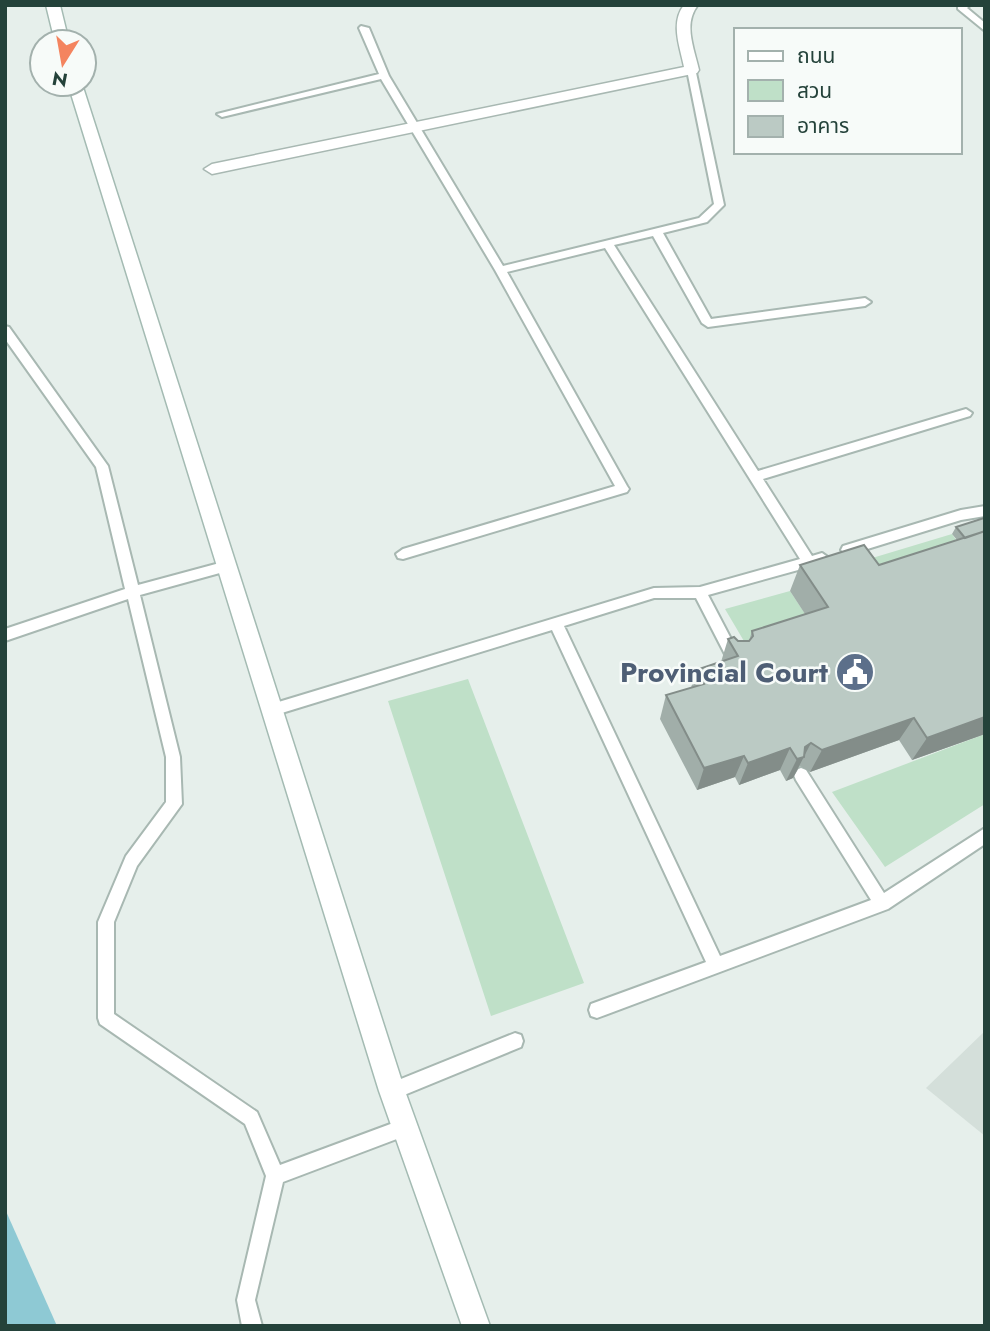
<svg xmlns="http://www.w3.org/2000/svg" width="990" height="1331" viewBox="0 0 990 1331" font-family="Jost,'Noto Sans Thai',sans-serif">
<rect width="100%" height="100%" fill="#e6efeb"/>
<!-- built -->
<path fill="#d4dfda" d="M985,1031V1136L926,1088Z"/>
<!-- green -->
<path fill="#bfe0c8" d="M952,534L985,582L849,565Z
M790,591L817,632L751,653L725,609Z
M468,679L584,983L491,1016L388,701Z
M985,734V804L885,867L832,792Z"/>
<!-- water -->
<path fill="#8ec9d4" d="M5,1209L57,1326H5Z"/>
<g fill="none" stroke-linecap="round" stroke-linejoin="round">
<defs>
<path id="lane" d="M958,5H970L967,8L985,23V31L958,9Z
M361,26L369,28L389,76L503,266L699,218L714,204L687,70L695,68L724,205L707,222L663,233L711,319L865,298L871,302L865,306L708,327L702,323L653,236L614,245L758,471L966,409L972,413L970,416L763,479L812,556L822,553L829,558L827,562L708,595L741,658L739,662H729L696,598H654L564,626L720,956L871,900L796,780L794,775L796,770L801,768L806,770L884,893L985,828V844L888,909L597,1018L591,1016L589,1010L591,1004L706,962L552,630L272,716L267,714L265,710L267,706L272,704L654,588L700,587L800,559L605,248L507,272L627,486L629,489L627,492L403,559L398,558L396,554L403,549L615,486L495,270L381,79L222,117L217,114L379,74L359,28Z
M5,326L9,327L108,466L138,585L227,561L234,566L227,571L140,595L180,757L182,804L137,866L114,922V1014L257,1112L280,1165L404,1119L410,1122L413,1128L410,1134L283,1182L255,1300L262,1326H242L237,1300L266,1176L245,1124L100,1024L98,1018V922L126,856L166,802V757L128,599L5,641V629L125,589L96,467L5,339Z
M985,506V516L961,520L848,555L841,550L843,546L961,510Z
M515,1033L521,1035L523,1041L521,1047L392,1100L386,1097L383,1091L386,1085Z"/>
<path id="street" d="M684,5H698C683,24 694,48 699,70L697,73L212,174L204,169L212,164L684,67C680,47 670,23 684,5Z"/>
<path id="secondary" d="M46,5H60L69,42H55Z
M68,84H82L405,1091L490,1326H462L379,1091Z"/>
</defs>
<!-- lane casing -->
<use href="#lane" stroke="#a8b8b2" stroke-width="4"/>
<!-- street casing -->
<use href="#street" stroke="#a8b8b2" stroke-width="3"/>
<!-- secondary casing -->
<use href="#secondary" stroke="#a4bbb3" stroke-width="3"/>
<!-- lane -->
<use href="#lane" fill="#fff" fill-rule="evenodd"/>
<!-- street -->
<use href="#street" fill="#fff" fill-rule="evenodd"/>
<!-- secondary -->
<use href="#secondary" fill="#fff" fill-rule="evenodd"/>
</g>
<!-- wall -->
<path fill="#a1aea9" d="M984,518L985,734L912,760L899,740L810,772L800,766L793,778L786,781L780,770L739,785L735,777L697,790L660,719L666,695L691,688L696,670L721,662L728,639L738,641H749L752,631L805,614L790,591L800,565H879L957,540L952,534L956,527Z"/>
<!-- shaded-wall -->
<path fill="#838d89" d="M985,717V734L912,760L927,738Z
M914,718L899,740L810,772L822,750Z
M811,743L793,778L786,781L797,759L805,747Z
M790,748L780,770L739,785L748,763Z
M744,756L735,777L697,790L704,768Z"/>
<!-- building -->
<path fill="#bbcac4" stroke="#838d89" stroke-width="2" d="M984,518L985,531L965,538L956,527Z
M985,531V717L927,738L914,718L822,750L811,743L805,747L804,757L797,759L790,748L748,763L744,756L704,768L666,695L704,684L696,670L738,656L728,639L734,637L738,641H749L753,636L752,631L828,607L800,565L864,545L879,565Z"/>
<!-- icons -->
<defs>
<symbol id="civic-disc" viewBox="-11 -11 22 22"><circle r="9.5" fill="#5c6f8a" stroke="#f7fbf9"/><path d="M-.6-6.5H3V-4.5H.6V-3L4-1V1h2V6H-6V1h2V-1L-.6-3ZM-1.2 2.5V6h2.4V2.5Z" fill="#fff"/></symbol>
</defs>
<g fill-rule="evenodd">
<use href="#civic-disc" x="833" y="650" width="44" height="44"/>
</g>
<g text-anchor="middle" stroke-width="5" stroke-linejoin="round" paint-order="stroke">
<!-- service labels -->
<g font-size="28" font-weight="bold" fill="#4e5e75" stroke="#f7fbf9" text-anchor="end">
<text x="828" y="682">Provincial Court</text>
</g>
</g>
<!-- border -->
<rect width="990" height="1331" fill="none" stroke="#24423a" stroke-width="14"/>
<!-- legend -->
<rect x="734" y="28" width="228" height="126" fill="#f7fbf9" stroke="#a3b1ad" stroke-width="2"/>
<rect x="748" y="51" width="35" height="10" fill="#ffffff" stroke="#a3b1ad" stroke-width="2"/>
<text x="797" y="63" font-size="21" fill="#24423a">ถนน</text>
<rect x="748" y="80" width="35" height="21" fill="#bfe0c8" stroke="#a3b1ad" stroke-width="2"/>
<text x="797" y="98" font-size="21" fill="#24423a">สวน</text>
<rect x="748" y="116" width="35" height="21" fill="#bbcac4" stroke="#a3b1ad" stroke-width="2"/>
<text x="797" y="133" font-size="21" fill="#24423a">อาคาร</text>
<!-- north arrow -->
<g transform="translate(63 63) rotate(191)"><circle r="33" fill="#f7fbf9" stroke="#a3b1ad" stroke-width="2"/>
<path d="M0-5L12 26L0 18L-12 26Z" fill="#f4845f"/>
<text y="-10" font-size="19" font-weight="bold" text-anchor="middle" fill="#24423a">N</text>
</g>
</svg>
